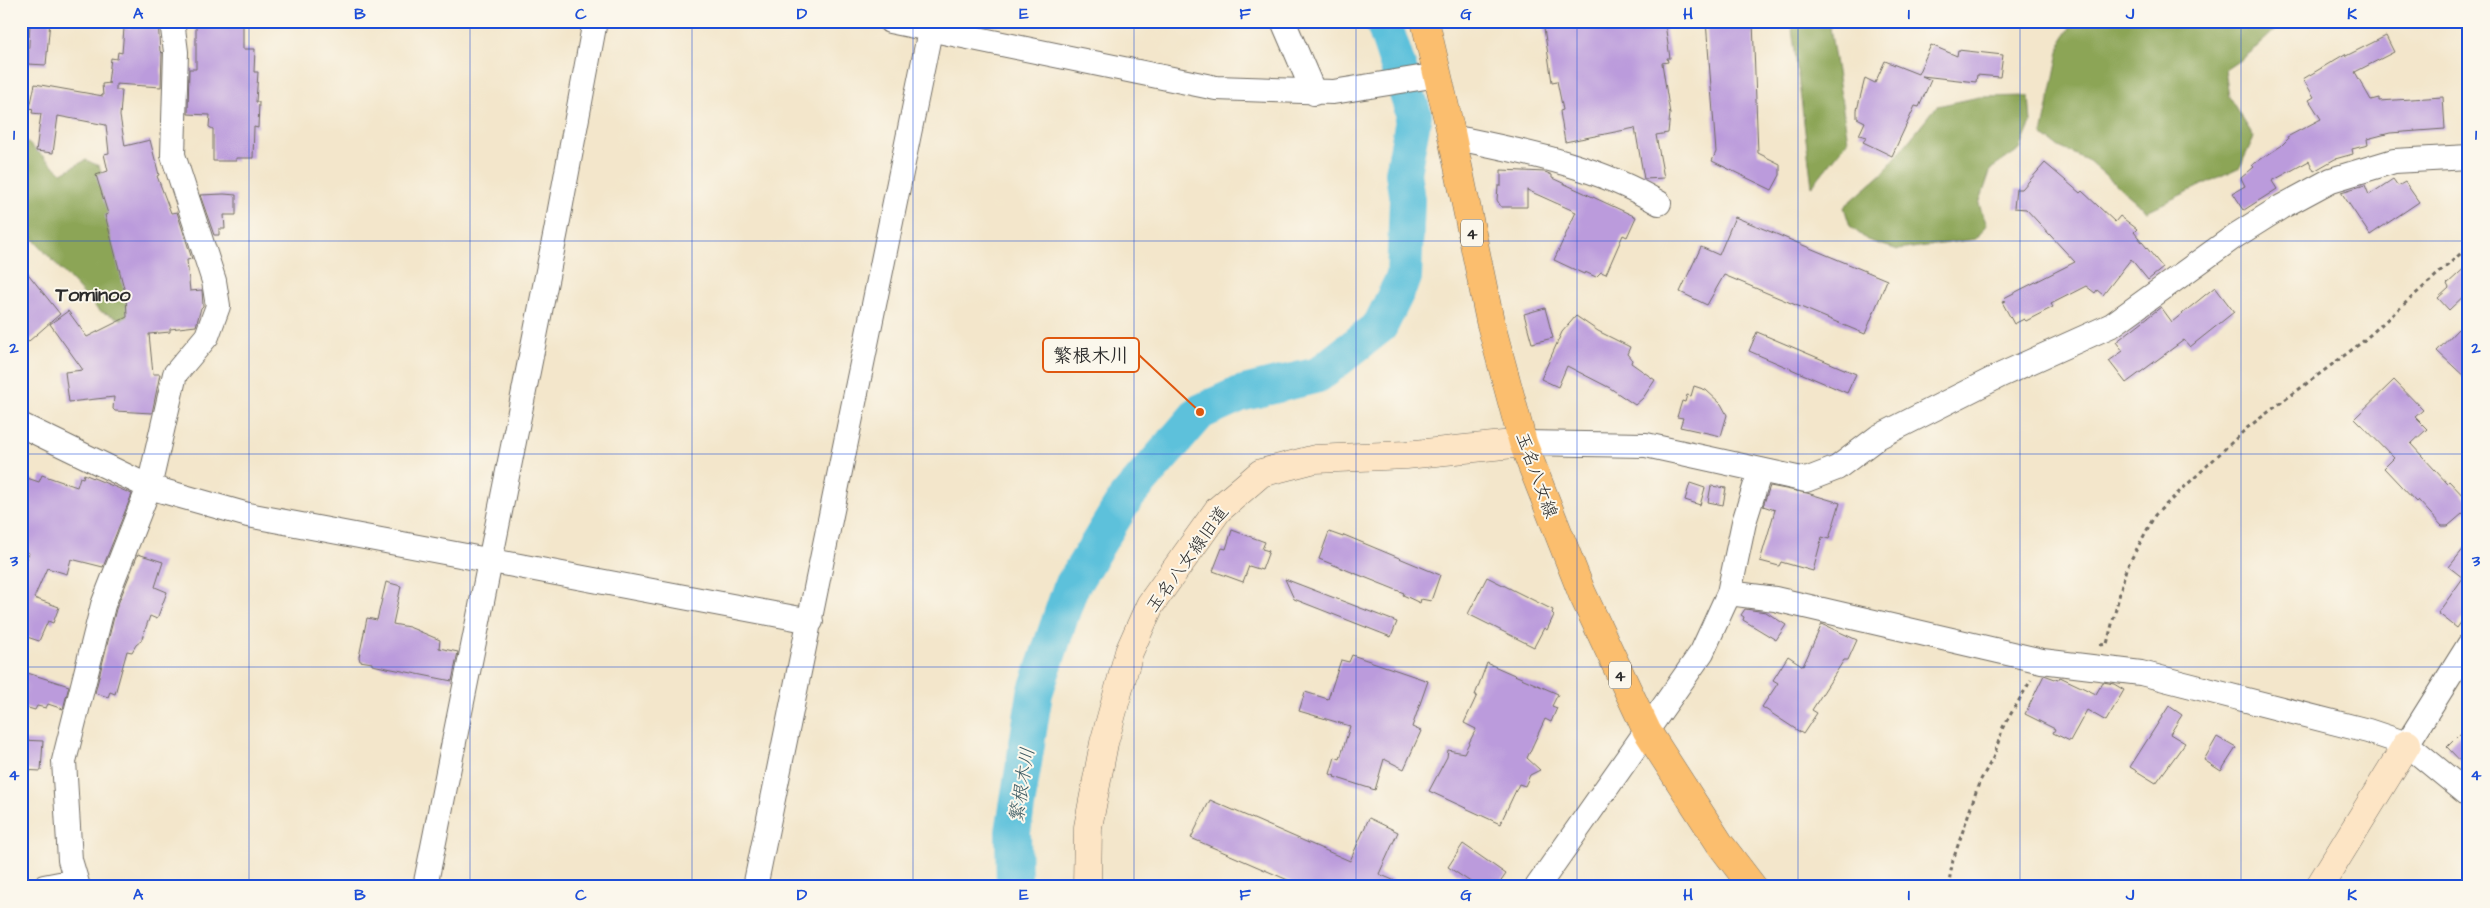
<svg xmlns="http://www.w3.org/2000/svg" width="2490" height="908" viewBox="0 0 2490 908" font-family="'Architects Daughter','Klee One',sans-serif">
<rect width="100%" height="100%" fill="#fbf7ec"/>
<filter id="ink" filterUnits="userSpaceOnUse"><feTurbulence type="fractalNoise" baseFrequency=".02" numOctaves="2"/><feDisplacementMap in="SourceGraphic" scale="10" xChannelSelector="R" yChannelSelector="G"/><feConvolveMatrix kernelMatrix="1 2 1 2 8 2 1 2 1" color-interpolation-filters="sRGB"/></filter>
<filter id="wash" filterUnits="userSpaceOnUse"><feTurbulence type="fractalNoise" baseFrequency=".0096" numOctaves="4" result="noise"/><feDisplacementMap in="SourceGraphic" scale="20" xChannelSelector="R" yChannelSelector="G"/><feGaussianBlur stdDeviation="1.12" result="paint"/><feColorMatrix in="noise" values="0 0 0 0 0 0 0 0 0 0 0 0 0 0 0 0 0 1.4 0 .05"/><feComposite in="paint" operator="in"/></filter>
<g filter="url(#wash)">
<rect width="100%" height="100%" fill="#f3e6cb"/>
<!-- forest -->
<path fill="#8ca556" stroke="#5c6840" d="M1791,21H1829L1848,141L1812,186Z
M2074,21H2285L2249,54L2225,70L2229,97L2254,137L2240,167L2147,211L2089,161L2059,147L2042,135L2061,42Z
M2029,96L2031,123L2020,149L1991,169L1979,204L1987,225L1976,239L1898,250L1867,240L1850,226L1844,207L1882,174L1937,106L1979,97Z
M21,137L62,173L86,160L99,166L134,265L129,322L99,311L21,226Z"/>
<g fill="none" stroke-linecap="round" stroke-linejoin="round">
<!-- river -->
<path stroke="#5dc1db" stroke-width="36" d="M1014,887L1013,832L1035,693L1070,589L1125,499L1200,412L1240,394L1318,375L1380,326L1404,277L1407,200L1403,173L1414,115L1383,21"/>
</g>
<g id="blocks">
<!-- building -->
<path fill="#bb9bdc" d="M30,21H50L46,65L28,64Z
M131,21H158L160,51L162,53L161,87L116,84V90H122L120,116L125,146L150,140L159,175L157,176L171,213L177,212L192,259L187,260L190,291L202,290L203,306L201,308L196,326L170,329V332L149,334L153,374H160L152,413L115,411L113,409L114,397L69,402L65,372L83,370L50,324L68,311L87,337L127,317L126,296L105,215L108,214L96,175L108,171L104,154L109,153L106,125L58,116L53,153L36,151L41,114L32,113L33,109L30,108L35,84L103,96L102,84L110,83H108L111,58L117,59L118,52L122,53L124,28H131Z
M208,21H243V49H255L254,72H258L256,102H259L258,128L254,127L253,158H236V161H213V129L209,127L210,115L188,114L189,69H196V25H208Z
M1543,21H1641L1643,28L1665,24L1670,58H1667L1668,62L1662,63L1670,114L1668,133L1656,135L1664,178L1644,179L1635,128L1565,142L1561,118L1560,111L1563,110L1557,81L1552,82Z
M1706,21H1753L1758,153L1780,164V175L1772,190L1712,161L1716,152Z
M2386,36L2394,52L2355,72L2371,100L2379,98V101L2443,97L2445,129L2390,133L2367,139L2368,145L2352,149L2353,154L2335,159L2314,171L2309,161L2272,181L2277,189L2244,210L2233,193L2245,186L2241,178L2254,167L2252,165L2281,146L2288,139L2287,137L2321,119L2309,100L2314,97L2303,79L2345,54L2346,56Z
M1931,45L1957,56L1958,50L2003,55L2000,77L1977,75L1976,82L1922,76L1931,80L1919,107L1915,106L1892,156L1863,142L1867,137L1859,135L1865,122L1857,118V110L1865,78L1875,83L1885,61L1918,74Z
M2045,163L2080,193L2082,191L2115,222L2120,216L2137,229L2134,232L2163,268L2148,280L2131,259L2103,295L2097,290L2095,293L2086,286L2051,304L2053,307L2026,321L2024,319L2014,324L2002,302L2005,301L2004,298L2075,262L2026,209L2014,208L2016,189H2022Z
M1501,170L1545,172L1552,175V178L1636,217L1627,237L1623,235L1606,274L1601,272L1596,277L1585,272L1584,274L1554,260L1576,212L1527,190V207H1501L1497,200L1498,186H1501Z
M2393,179L2398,186L2405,182L2419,202L2370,235L2341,192L2365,185L2369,195Z
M224,194L236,195V215H224L225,229H219V235H214L200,195Z
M1735,217L1887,280L1865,334L1724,275L1707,305L1680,292L1701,247L1719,255Z
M2469,264V291L2449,310L2438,298L2449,288L2447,284Z
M21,265L60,314L21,348Z
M2215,287L2234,312L2190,347L2184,340L2126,383L2109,361L2123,351L2116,342L2161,307L2172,322Z
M1545,308L1553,338L1532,343L1524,314Z
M1576,316L1598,331L1630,347L1627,354L1632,360L1631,363L1655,380L1643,398L1635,405L1610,388L1567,366L1558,387L1541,379L1562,332Z
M2458,329L2469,339V381L2437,351Z
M1757,332L1856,374L1847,393L1749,351Z
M2394,380L2423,410L2415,417L2427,429L2411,444L2447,483L2449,481L2469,502V508L2448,526H2442L2418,500L2416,502L2384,468L2394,458L2355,418Z
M1694,386L1706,390L1721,404L1727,415L1721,436L1680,427L1683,418L1677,417L1682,401L1685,402L1687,395L1691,396Z
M84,474L132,494L103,567L71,559L67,574L47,568L34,598L59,607L53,623L48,621L39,641L21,635V572L29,553L21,550V476L39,482L42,475L77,487L80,477L83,478Z
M1690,483L1705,488L1700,505L1685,500Z
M1711,486L1726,488L1723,505L1708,502Z
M1770,486L1807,493L1840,503L1829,539L1822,537L1813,571L1781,562L1779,566L1760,561L1775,510L1763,506Z
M1232,530L1265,542L1262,549L1269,551L1262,570L1249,566L1243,582L1213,571L1222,548L1226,549Z
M1329,532L1343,537L1344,535L1440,575L1431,601L1421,599L1420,603L1403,595L1404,593L1319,559Z
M2469,542V611L2457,628L2438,613L2463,578L2449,567Z
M138,554L163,562L155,587L167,592L157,619L150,616L141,641L136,645L132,652L127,651L115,694L110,692L108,697L95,693L116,609Z
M1487,577L1553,610L1552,613L1554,615L1547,630L1544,628L1534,647L1468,614Z
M1285,579L1397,622L1391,637L1294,599Z
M386,582L401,586L393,624L409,627L440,640L439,648L458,652L452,681L372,665V663L360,661L359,657L367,618L377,620Z
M1745,609L1766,612L1786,625L1776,640L1743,620L1744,617L1741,615Z
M1822,624L1857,640L1848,660H1844L1812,710L1817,713L1803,734L1762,707L1778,683L1773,680L1788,656L1803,666Z
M1352,655L1428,681L1412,727L1421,731L1404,769L1384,759L1375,790L1334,777L1335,776L1330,774L1335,757L1340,759L1350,726L1299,711L1305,692L1328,699L1341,660L1349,662Z
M1487,663L1558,694L1552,706L1557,708L1551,722L1545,719L1527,758L1540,770L1530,775L1525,786L1519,784L1500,824L1429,791L1447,757L1448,750L1464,753L1476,729L1464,723L1477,695H1475Z
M21,671L69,686L63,709L48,704L46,708L37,706L35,710L21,706Z
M2044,675L2058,680L2060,677L2096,694L2103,682L2114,684L2124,690L2106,721L2087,710L2070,741L2053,733L2055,729L2025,714Z
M2169,706L2182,715L2170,734L2185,743L2156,783L2130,767Z
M2469,725V770L2447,747Z
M2217,737L2236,748L2221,771L2204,760Z
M21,740L43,741L41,771L21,770Z
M1210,800L1350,861L1369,818L1398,832L1379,874L1409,887H1304L1191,838Z
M1463,844L1506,874L1497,887H1478L1448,867Z"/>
</g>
</g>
<g filter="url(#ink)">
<use href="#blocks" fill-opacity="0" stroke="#716c63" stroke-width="1"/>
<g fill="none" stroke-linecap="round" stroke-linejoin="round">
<defs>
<path id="street" d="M890,21L1216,88L1333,92L1438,75
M1283,21L1314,93
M1452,137C1524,152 1596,165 1659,203
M21,425L149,487L248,515L811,621
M1523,443L1646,445L1806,480L1837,468L1878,437L2001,375L2112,325L2235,236L2281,207L2331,180L2394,161L2469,157
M1729,593L1775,599L2042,661L2141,673L2368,731L2407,744L2469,795
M2407,744L2469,645
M44,887L75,881
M78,887L70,860L64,761L103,605L149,487L175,374L207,336L218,306L214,281L173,155L176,52L172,21
M425,887L556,231L595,21
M755,887L932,21
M1537,887L1702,652L1729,593L1744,522L1760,471"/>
<path id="secondary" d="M1087,887L1088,827L1104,743L1129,652L1150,605L1218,510L1261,473L1315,459L1406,455L1523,443
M2319,887L2407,744"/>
<path id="primary" d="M1425,21L1452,137L1490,321L1523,443L1582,593L1647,731L1720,844L1753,887"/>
</defs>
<!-- street casing -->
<use href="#street" stroke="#716c63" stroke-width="26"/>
<!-- secondary casing -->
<use href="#secondary" stroke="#716c63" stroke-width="29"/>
<!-- primary casing -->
<use href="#primary" stroke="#716c63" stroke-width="29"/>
<!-- path -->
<path stroke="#716c63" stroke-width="3" stroke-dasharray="4 4" stroke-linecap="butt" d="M2100,645L2107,644L2126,569L2155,515L2247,428L2361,343L2469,246
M1948,887L1953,860L1979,783L1994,756L2003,727L2031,680"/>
<!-- street -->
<use href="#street" stroke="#fff" stroke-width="24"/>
<!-- secondary -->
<use href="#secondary" stroke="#fde5c5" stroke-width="28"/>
<!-- primary -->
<use href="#primary" stroke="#fbbe6e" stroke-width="28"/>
</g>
</g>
<!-- grid -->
<path fill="none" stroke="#1d4ed8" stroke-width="1" stroke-opacity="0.55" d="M249,21V887M470,21V887M692,21V887M913,21V887M1134,21V887M1356,21V887M1577,21V887M1798,21V887M2020,21V887M2241,21V887M21,241H2469M21,454H2469M21,667H2469"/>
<g text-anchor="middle" stroke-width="4" stroke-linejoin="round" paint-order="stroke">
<!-- shield labels -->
<g fill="#fbf7ec" stroke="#696865" stroke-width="1">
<rect x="1461" y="219.5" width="22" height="27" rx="4"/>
<rect x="1609" y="661.5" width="22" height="27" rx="4"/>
</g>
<g font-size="16" font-weight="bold" fill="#2b2b2b">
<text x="1472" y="239">4</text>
<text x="1620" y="681">4</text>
</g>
<!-- street labels -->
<g font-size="18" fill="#2b2b2b" stroke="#fbf7ec">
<text transform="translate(1537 475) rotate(70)" y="6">玉名八女線</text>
<text transform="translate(1187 559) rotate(-54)" y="6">玉名八女線旧道</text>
</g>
<!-- water labels -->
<g font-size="19" font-style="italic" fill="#3a5860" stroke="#fbf7ec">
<text transform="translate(1021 785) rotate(-81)" y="7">繁根木川</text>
</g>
<!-- quarter labels -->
<g font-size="20" font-weight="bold" fill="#2b2b2b" stroke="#fbf7ec">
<text x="93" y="301">Tominoo</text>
</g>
</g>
<!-- callouts -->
<path fill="none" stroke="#df570e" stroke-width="2" d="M1200 412L1139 355"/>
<circle fill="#df570e" stroke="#fbf7ec" stroke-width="2" cx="1200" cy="412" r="5"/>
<rect fill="#fbf7ec" stroke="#df570e" stroke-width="2" x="1043" y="338" width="96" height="34" rx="5"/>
<g font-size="19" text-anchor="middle" font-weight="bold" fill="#2b2b2b">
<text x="1091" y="362">繁根木川</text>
</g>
<!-- margin -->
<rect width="2490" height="908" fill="none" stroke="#fbf7ec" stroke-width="55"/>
<rect x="28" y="28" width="2434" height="852" fill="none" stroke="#1d4ed8" stroke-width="2"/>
<g font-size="16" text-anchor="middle" font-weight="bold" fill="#1d4ed8">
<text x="138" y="19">A</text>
<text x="360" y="19">B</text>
<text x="581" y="19">C</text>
<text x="802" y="19">D</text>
<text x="1024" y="19">E</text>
<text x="1245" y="19">F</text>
<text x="1466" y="19">G</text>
<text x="1688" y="19">H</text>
<text x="1909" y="19">I</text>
<text x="2130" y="19">J</text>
<text x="2352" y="19">K</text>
<text x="14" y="140">1</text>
<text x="2476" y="140">1</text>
<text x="14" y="353">2</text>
<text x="2476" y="353">2</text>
<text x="14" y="566">3</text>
<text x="2476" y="566">3</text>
<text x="14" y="780">4</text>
<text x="2476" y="780">4</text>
<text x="138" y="900">A</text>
<text x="360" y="900">B</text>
<text x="581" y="900">C</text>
<text x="802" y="900">D</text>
<text x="1024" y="900">E</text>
<text x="1245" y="900">F</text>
<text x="1466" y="900">G</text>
<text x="1688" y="900">H</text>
<text x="1909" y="900">I</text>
<text x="2130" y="900">J</text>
<text x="2352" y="900">K</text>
</g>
</svg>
